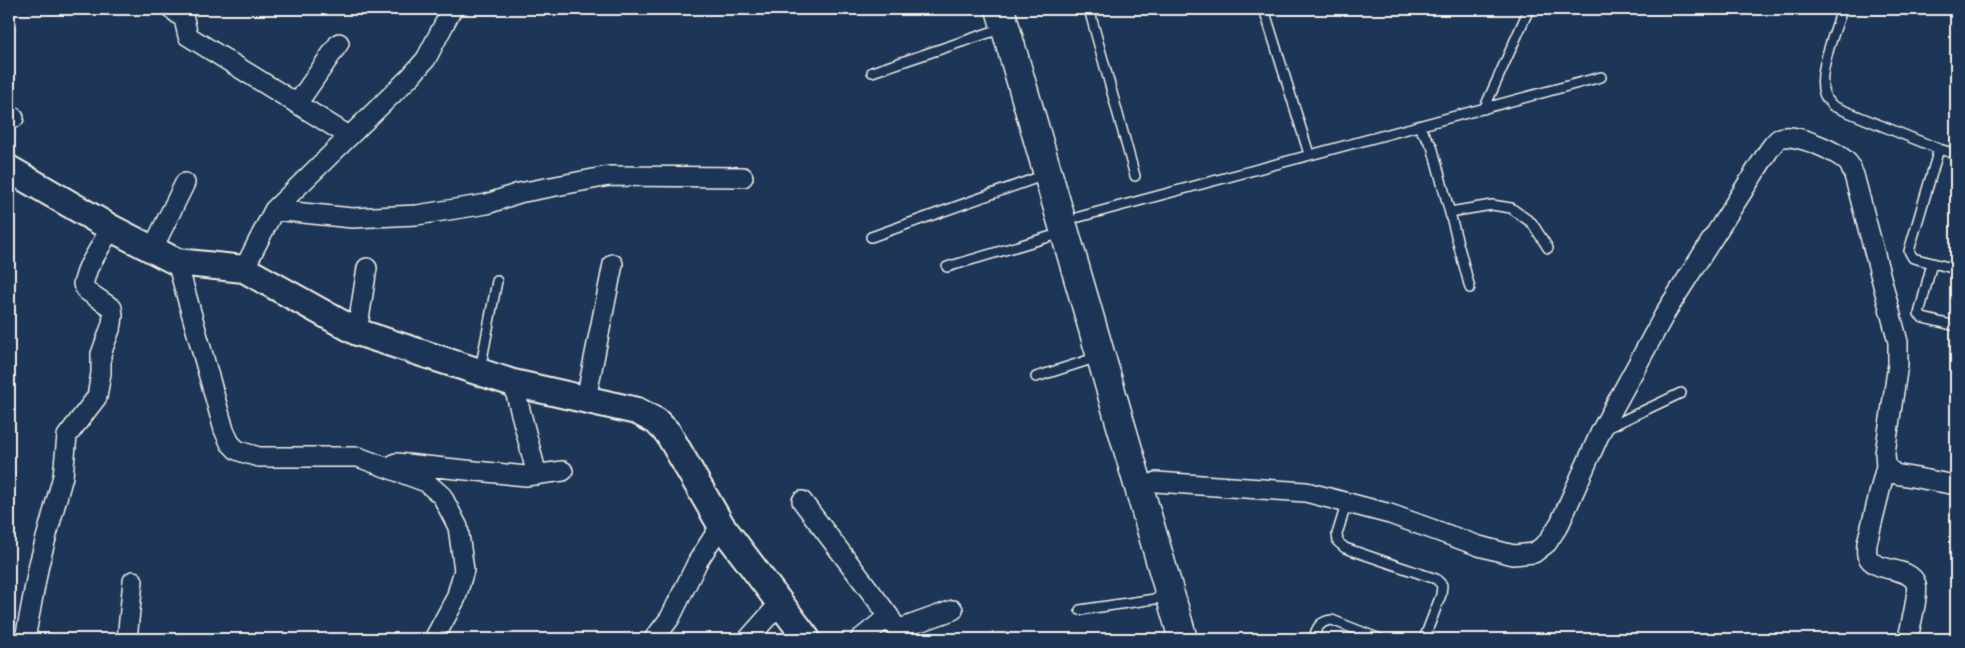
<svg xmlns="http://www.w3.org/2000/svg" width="1965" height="648" viewBox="0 0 1965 648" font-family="Caveat,sans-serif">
<rect width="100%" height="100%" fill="#1d3557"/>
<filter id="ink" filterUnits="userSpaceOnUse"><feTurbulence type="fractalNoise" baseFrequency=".02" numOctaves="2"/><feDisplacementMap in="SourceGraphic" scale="10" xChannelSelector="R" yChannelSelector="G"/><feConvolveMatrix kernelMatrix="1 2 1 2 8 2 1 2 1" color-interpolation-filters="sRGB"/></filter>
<g filter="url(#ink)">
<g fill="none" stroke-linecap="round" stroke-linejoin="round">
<defs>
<path id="lane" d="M1089,9L1135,176
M1264,9L1309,154
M1842,9C1836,30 1817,72 1824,93C1825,98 1830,102 1833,106L1939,149L1956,154
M872,72L1003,28
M1484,109L1529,9
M1418,126L1432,146L1470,288
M1939,149L1909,251L1913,258L1956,269
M1450,212L1492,205L1511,208L1532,223L1548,248
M1079,217L1601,77
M871,237L1045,175
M1932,263L1919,314L1923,318L1956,326
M947,267L1062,233
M480,370L497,281
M1036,377L1098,357
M1605,429L1681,393
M1347,502L1337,534L1338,542L1345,548L1436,579L1442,585L1441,595L1424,639
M1080,610L1168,597
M1314,639C1316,628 1320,621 1332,620L1380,639"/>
<path id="street" d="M172,9L184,19L188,36L349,136
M297,104L339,43
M9,114L14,118
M274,210L352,218L417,215L487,204L519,193L609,176L743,177
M152,250L185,183
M177,262L224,430L230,443L237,450L245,453L259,457H358L426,482L442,496L458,527L464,570L456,598L434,639
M244,269L274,210L411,76L426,59L452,9
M357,332L367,268
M513,383L537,475
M586,399L613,264
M396,463L526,476L563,471
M1886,466L1867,543C1867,546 1866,551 1867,555C1874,574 1910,565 1916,584C1919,596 1910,626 1908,639
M1156,482L1306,492L1390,514L1479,546L1513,555L1534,553L1547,543L1560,523L1601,431L1667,310L1769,150C1772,146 1776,140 1780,138C1794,132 1840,152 1849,164C1851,167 1852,172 1854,175L1898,342V364L1885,453L1886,466L1895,474L1956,485
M802,501L889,616L902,639
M897,630L953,610
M25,639L39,564L63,476L67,436L97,397L101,373V354L112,324L113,315L112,308L87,291L83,284L88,268L111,228
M127,639L133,581
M654,639L670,618L698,561L721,525
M748,639L780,603
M860,639L889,616"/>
<path id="secondary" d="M9,169L111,228L177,262L244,269L357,332L513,383L637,411L656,421L668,433L721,525L807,639"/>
<path id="primary" d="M1000,9L1183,639"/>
</defs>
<!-- lane casing -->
<use href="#lane" stroke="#f4f1e8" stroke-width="12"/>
<!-- street casing -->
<use href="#street" stroke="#f4f1e8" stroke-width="22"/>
<!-- secondary casing -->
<use href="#secondary" stroke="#f4f1e8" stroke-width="30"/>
<!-- primary casing -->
<use href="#primary" stroke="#f4f1e8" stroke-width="31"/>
<!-- lane -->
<use href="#lane" stroke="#1d3557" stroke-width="9"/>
<!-- street -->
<use href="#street" stroke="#1d3557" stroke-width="19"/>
<!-- secondary -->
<use href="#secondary" stroke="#1d3557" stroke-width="26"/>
<!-- primary -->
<use href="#primary" stroke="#1d3557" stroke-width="28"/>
</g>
</g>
<!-- margin -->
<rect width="1965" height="648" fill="none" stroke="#1d3557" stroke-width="30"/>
<rect x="15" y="15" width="1935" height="618" fill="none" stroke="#f4f1e8" stroke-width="2" filter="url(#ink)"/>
</svg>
